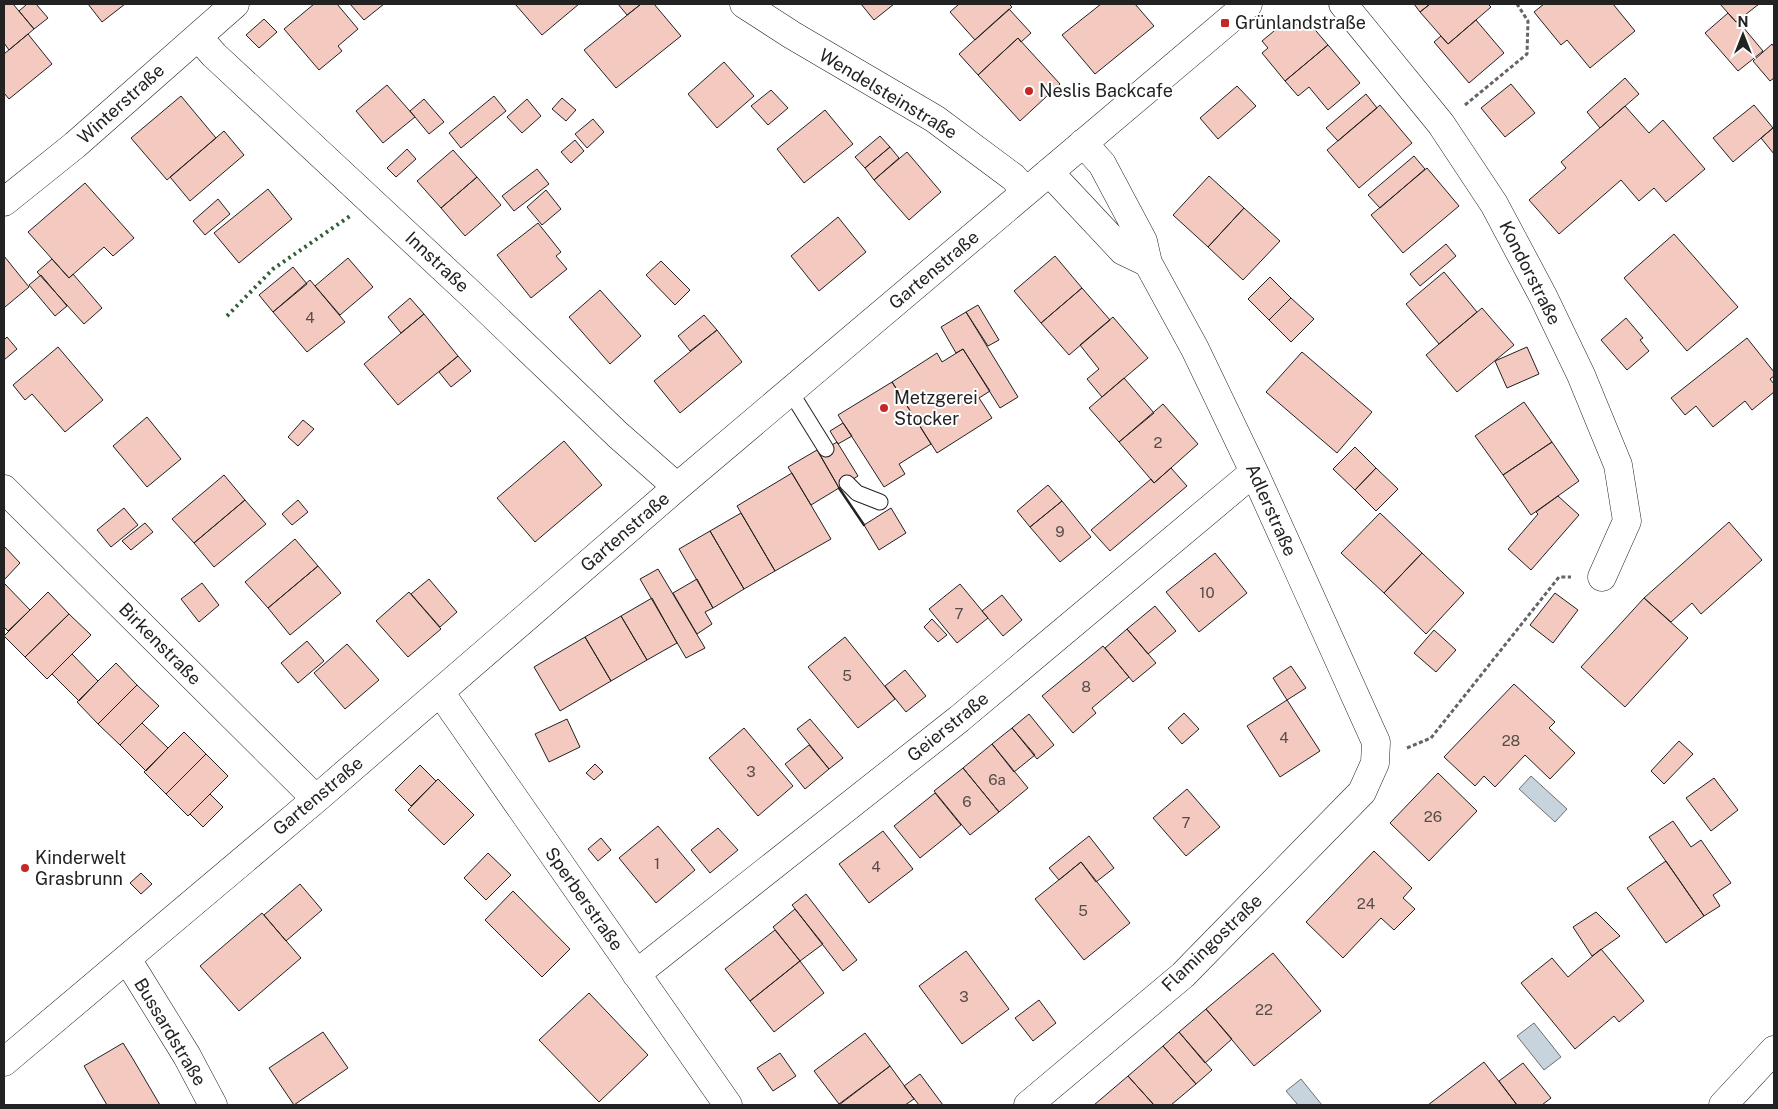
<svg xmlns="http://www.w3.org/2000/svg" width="1778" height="1109" viewBox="0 0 1778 1109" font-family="'Public Sans',sans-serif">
<rect width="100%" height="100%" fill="#fff"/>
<!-- water -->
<path fill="#c7d3dd" stroke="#6f6f6f" d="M1531,776L1567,809L1555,822L1519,789Z
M1534,1023L1561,1057L1544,1070L1517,1036Z
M1301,1079L1322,1105H1298L1286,1091Z"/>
<!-- building -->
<path fill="#f3c9c0" stroke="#222" d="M4,4H13L34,29L9,50L4,43Z
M27,4H36L48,18L34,29L19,11Z
M88,4H125L102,22Z
M314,4H337L358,29L338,46L342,51L319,70L284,29Z
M350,4H384L364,20Z
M515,4H579L542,35Z
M618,4H641L627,15Z
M641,4H654L681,36L616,88L584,50Z
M861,4H894L874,20Z
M959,4H1009L1012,7L975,40L950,12Z
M1101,4H1135L1154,26L1095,74L1062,35Z
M1414,4H1430L1420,12Z
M1430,4H1488L1491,7L1448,44L1420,12Z
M1544,4H1613L1635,31L1590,68L1567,40L1561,45L1534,12Z
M1720,4H1759L1736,22Z
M1009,9L1031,33L1021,42L1018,38L978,75L959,54Z
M1728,13L1736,22L1738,21L1763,51L1738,71L1705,33Z
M1305,18L1328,45L1285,81L1262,53L1268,48L1262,41L1286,21L1292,28Z
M264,19L277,32L259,48L246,35Z
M1476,20L1504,53L1469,83L1434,42L1441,36L1448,44Z
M28,34L52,64L9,99L4,93V54Z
M1018,38L1060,84L1020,121L978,75Z
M1772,44L1774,47V78L1770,81L1753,61Z
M1328,45L1360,83L1328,110L1309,87L1298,96L1285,81Z
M724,62L754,96L717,128L688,94Z
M1625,78L1639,94L1600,128L1587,112Z
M1511,84L1535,113L1505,137L1481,108Z
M387,85L415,117L383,143L356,111Z
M1237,86L1256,106L1218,139L1200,118Z
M771,90L788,108L768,125L751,106Z
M1366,94L1377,108L1338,141L1326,128Z
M181,96L216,138L167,180L131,138Z
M494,96L506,111L461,148L449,133Z
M562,98L576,110L566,121L552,109Z
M424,99L444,122L429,134L410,111Z
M527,99L541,116L522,133L507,117Z
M1380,105L1412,143L1359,188L1327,150Z
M1754,105L1773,128L1733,162L1713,138Z
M1625,106L1649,133L1663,120L1705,169L1666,202L1654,188L1639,201L1621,180L1559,234L1529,200L1566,168L1561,162Z
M825,110L853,144L804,183L777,149Z
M593,119L604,132L587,148L575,134Z
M1774,127V154L1761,138Z
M224,131L244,155L190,201L170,177Z
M880,136L890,147L865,168L855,157Z
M575,140L584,151L571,163L561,152Z
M890,147L899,158L874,180L865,168Z
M407,149L416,159L396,177L387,168Z
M453,150L477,177L441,208L417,181Z
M907,152L941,192L909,220L874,180Z
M1414,156L1425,169L1380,208L1368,195Z
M1427,168L1459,206L1403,253L1371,215Z
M537,169L549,184L514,211L502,196Z
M1209,176L1244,208L1208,247L1173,215Z
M477,177L501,205L465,236L441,208Z
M85,183L134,238L113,256L104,247L69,278L28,232Z
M268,189L292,219L239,263L214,233Z
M546,190L561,209L542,225L527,207Z
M218,199L230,214L205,235L193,221Z
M1244,208L1280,241L1243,280L1208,247Z
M838,217L866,252L819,291L791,256Z
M538,223L561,252L556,256L567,269L531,298L497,255Z
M1674,234L1738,307L1687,351L1624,278Z
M1446,244L1456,256L1420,286L1410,274Z
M4,256L29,287L5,307L4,306Z
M1055,256L1082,288L1041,323L1014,291Z
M348,258L373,287L340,315L315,286Z
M52,259L69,278L73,274L102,308L84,324L37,272Z
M661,261L690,290L675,305L646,275Z
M293,267L307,284L273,312L259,295Z
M1444,272L1477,312L1439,344L1406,304Z
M41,275L67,306L55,316L29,285Z
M1270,277L1291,298L1269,320L1248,299Z
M310,280L345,322L307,352L273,312Z
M1082,288L1110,320L1069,355L1041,323Z
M600,290L641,336L610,364L569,317Z
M410,298L424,314L401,333L388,317Z
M1291,298L1314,319L1291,342L1269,320Z
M978,305L999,340L988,346L966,312Z
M1482,308L1514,345L1457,392L1426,355Z
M966,312L1018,397L1000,408L963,349L956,353L941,327Z
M424,314L458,356L398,405L364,364Z
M704,315L717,330L690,351L678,336Z
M1113,317L1148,358L1102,397L1087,379L1099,369L1080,345Z
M1626,318L1643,338L1640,340L1649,351L1627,370L1601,340Z
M717,330L742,362L680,413L654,381Z
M7,337L17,349L4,360V340Z
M1747,338L1774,372V376L1770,379L1774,384V392L1752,410L1745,401L1713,427L1696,406L1685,415L1671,398Z
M58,347L103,400L65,432L32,394L25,400L13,385Z
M1527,347L1539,374L1507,388L1495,361Z
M963,349L990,391L979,398L992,418L937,453L892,382L937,353L942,362Z
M1302,352L1372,412L1337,453L1266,392Z
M458,356L471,371L451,387L439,372Z
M1124,378L1154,413L1119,442L1089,408Z
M892,382L931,444L899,464L905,474L884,487L838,415Z
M1524,402L1552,442L1503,475L1475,436Z
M1163,404L1198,444L1154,483L1119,442Z
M147,417L181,459L147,487L113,446Z
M303,420L314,429L298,446L288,437Z
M843,423L852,436L838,444L830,431Z
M564,441L602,485L535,542L497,498Z
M837,442L858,476L839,488L819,453Z
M1552,442L1579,481L1531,515L1503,475Z
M1355,447L1376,468L1355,490L1333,469Z
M817,450L839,488L811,505L788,467Z
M1171,468L1187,486L1110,551L1091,530L1151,479L1154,483Z
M1376,468L1398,489L1376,511L1355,490Z
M792,473L831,539L775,571L737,506Z
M224,475L245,500L194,543L172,519Z
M1048,485L1062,501L1030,527L1017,511Z
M1558,496L1579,515L1531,570L1508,549L1538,514L1536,512Z
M245,500L266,524L214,567L194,543Z
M298,500L308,512L292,525L282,514Z
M1062,501L1091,537L1060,562L1030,527Z
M124,508L138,525L111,547L97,530Z
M891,508L906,533L879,550L864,525Z
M741,513L775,571L744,589L710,531Z
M1380,513L1422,553L1384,593L1341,553Z
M1729,522L1762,560L1701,614L1692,603L1671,622L1644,598Z
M145,523L153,532L131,550L122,541Z
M710,531L744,589L713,608L679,549Z
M295,539L318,566L268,608L245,582Z
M4,546L20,563L4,580Z
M1215,553L1247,593L1199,632L1166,592Z
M1422,553L1464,593L1426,634L1384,593Z
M318,566L341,593L290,635L268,608Z
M658,569L705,648L686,658L640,579Z
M429,579L457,612L440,627L411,594Z
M697,579L713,608L705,612L712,624L697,634L673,593Z
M4,583L30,610L8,631L4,627Z
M202,583L219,605L199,622L181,599Z
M960,584L988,618L957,643L929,609Z
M48,592L69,614L25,657L4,636Z
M409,592L441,629L408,657L376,621Z
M1555,593L1578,610L1553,643L1530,625Z
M1002,595L1022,620L1003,636L982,611Z
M652,598L677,643L647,660L621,616Z
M1644,598L1688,638L1625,707L1581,667Z
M1155,606L1176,631L1148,654L1127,629Z
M69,614L91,635L47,679L25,657Z
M621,616L647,660L611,681L585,637Z
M932,619L947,635L938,642L924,627Z
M1127,629L1156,663L1133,682L1105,648Z
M1434,630L1456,650L1436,672L1414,653Z
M585,637L611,681L560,711L534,667Z
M845,637L895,699L858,728L808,667Z
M307,641L324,661L298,683L281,663Z
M347,644L379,680L345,709L314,673Z
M1103,646L1129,677L1092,708L1096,713L1073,733L1042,696Z
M72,654L98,681L79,701L52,674Z
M116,663L137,685L98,724L77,702Z
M1291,666L1306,688L1287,700L1273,678Z
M905,670L926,696L906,712L885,686Z
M1514,684L1555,722L1549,728L1575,753L1550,779L1525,755L1495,787L1484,776L1475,786L1444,757Z
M137,685L159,706L120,745L98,724Z
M1287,700L1320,751L1280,777L1247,726Z
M1184,713L1199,729L1182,744L1168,728Z
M1029,714L1054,745L1037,759L1012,728Z
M567,719L580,747L549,762L535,734Z
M810,719L843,758L829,769L797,729Z
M142,723L168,748L146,771L120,745Z
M744,728L793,786L758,816L709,758Z
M1012,728L1035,755L1014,772L992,744Z
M184,732L206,754L166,794L144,772Z
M1679,741L1693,754L1664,784L1651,771Z
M992,744L1028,788L999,812L963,768Z
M809,745L829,769L805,789L785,764Z
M206,754L228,776L188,816L166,794Z
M595,764L603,772L594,780L586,773Z
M420,765L436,781L411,806L395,790Z
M963,768L999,812L970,835L934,791Z
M1438,773L1477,811L1429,861L1390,823Z
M1714,778L1738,810L1711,831L1686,798Z
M438,779L474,815L444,845L408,810Z
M1187,789L1220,827L1186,856L1153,818Z
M935,793L961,825L920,858L894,826Z
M210,794L223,807L203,827L190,814Z
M1673,821L1691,847L1701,840L1731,883L1713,895L1720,906L1704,916L1649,837Z
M658,826L695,870L656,903L619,858Z
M718,828L738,850L710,873L691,850Z
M883,831L913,869L869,903L839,864Z
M1089,836L1114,868L1096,882L1081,862L1059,880L1049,868Z
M601,838L611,850L598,861L588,849Z
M1374,851L1412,888L1403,898L1415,909L1394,930L1381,918L1343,958L1306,922Z
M488,853L511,875L486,900L464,878Z
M1666,861L1704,916L1666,943L1627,888Z
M1081,862L1130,923L1084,960L1035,899Z
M141,873L152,884L141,894L130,883Z
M300,884L322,910L286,941L264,915Z
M513,891L570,949L542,977L485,920Z
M806,894L857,960L843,971L792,905Z
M795,909L823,944L800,961L773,927Z
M1596,912L1620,936L1592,956L1573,927Z
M262,913L301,958L239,1011L200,966Z
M775,930L800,961L750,1001L725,969Z
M1601,949L1644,1001L1619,1022L1614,1016L1575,1049L1521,983L1552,958L1568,977Z
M966,951L1009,1009L962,1044L919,986Z
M1273,953L1321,1011L1254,1066L1206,1009Z
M800,961L824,993L774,1032L750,1001Z
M589,993L648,1055L599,1102L539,1040Z
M1039,1000L1056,1023L1033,1041L1015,1018Z
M1206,1009L1232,1039L1205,1063L1179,1032Z
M323,1032L348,1068L294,1105L269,1068Z
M1179,1032L1212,1070L1196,1084L1163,1046Z
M865,1033L890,1066L839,1104L814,1071Z
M123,1043L133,1059L160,1105H107L84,1066Z
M1163,1046L1196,1084L1171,1105H1154L1128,1076Z
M780,1053L796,1076L773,1091L757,1068Z
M1484,1062L1517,1105H1428Z
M1523,1063L1551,1098L1542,1105H1517L1499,1081Z
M890,1066L914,1099L905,1105H839Z
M920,1074L943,1105H919L904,1086Z
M1128,1076L1154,1105H1094Z"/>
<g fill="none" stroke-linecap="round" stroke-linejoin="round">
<defs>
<path id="service" d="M790,391L826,449
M847,483L857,493L880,502"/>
<path id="minor" d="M744,4L792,35L935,119L1013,177L1026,191
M1343,4L1441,124L1494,204L1543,296L1581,375L1618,465L1627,521L1602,577
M198,37L214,55L474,297L618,435L677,487
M1049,172L1123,251L1148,263
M4,202L75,145L235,4
M4,489L316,799
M440,692L728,1105
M127,959L187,1056L213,1105
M636,974L959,719L1254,472
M4,1062L316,799L677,487L1248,4
M1028,1105L1183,975L1362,792L1375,763L1376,742L1254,472L1195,349L1148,263L1143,241L1102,164L1083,143
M1723,1105L1774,1050"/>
</defs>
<!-- service casing -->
<use href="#service" stroke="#222" stroke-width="17"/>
<!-- minor casing -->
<use href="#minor" stroke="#222" stroke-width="29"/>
<!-- path -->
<path stroke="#646464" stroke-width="3" stroke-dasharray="4 2.5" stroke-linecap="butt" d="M1465,105L1527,54L1528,21L1517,4
M1407,748L1431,738L1559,577H1571"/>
<!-- service -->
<use href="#service" stroke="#fff" stroke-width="15"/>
<!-- minor -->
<use href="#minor" stroke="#fff" stroke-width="28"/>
<!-- hedge -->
<path stroke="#2f5e38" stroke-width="4" stroke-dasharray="2.5 4" stroke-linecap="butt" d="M227,316L273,269L350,216"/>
<!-- wall -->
<path stroke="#222" stroke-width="2.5" d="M839,488L864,525"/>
</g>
<!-- markers -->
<g fill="#c62828" stroke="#fff" stroke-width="2">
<rect x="1220" y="18" width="10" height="10" rx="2.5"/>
<circle cx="1029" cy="91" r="5"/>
<circle cx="884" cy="408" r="5"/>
<circle cx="25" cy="868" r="5"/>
</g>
<g text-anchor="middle" stroke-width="4" stroke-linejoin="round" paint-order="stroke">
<!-- number labels -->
<g font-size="15" fill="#564c4a">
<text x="310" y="323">4</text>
<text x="1158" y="448">2</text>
<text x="1060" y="537">9</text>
<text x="1207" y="598">10</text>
<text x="959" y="619">7</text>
<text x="847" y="681">5</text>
<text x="1086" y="692">8</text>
<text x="1284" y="743">4</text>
<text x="1511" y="746">28</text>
<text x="751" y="777">3</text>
<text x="997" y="785">6a</text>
<text x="967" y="807">6</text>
<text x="1433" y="822">26</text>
<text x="1186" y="828">7</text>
<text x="657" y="869">1</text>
<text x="876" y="872">4</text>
<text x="1366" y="909">24</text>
<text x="1083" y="916">5</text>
<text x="964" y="1002">3</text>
<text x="1264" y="1015">22</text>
</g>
<!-- poi labels -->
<g font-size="18" fill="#222" stroke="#fff" text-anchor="start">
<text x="1235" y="29">Grünlandstraße</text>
<text x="1039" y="97">Neslis Backcafe</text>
<text x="894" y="404">Metzgerei<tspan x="894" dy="21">Stocker</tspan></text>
<text x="35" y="864">Kinderwelt<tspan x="35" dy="21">Grasbrunn</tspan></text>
</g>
<!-- street labels -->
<g font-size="18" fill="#222" stroke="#fff">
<text transform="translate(888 94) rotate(31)" y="6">Wendelsteinstraße</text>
<text transform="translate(121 104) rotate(-42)" y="6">Winterstraße</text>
<text transform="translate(437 262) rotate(43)" y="6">Innstraße</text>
<text transform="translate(934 270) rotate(-40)" y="6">Gartenstraße</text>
<text transform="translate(1530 273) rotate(63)" y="6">Kondorstraße</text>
<text transform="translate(1271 510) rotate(66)" y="6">Adlerstraße</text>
<text transform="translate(625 532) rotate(-41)" y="6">Gartenstraße</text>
<text transform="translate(160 644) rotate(45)" y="6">Birkenstraße</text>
<text transform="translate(948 727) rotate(-39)" y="6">Geierstraße</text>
<text transform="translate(318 796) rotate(-40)" y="6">Gartenstraße</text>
<text transform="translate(584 899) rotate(55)" y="6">Sperberstraße</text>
<text transform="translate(1212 943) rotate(-44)" y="6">Flamingostraße</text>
<text transform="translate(170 1032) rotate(59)" y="6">Bussardstraße</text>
</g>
</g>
<!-- border -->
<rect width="1778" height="1109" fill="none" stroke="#222222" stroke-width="10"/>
<!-- north arrow -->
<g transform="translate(1743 35)" stroke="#ffffff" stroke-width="4" paint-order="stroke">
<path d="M0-4L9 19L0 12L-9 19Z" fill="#222222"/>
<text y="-8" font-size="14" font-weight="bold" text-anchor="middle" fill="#222222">N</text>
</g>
</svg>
